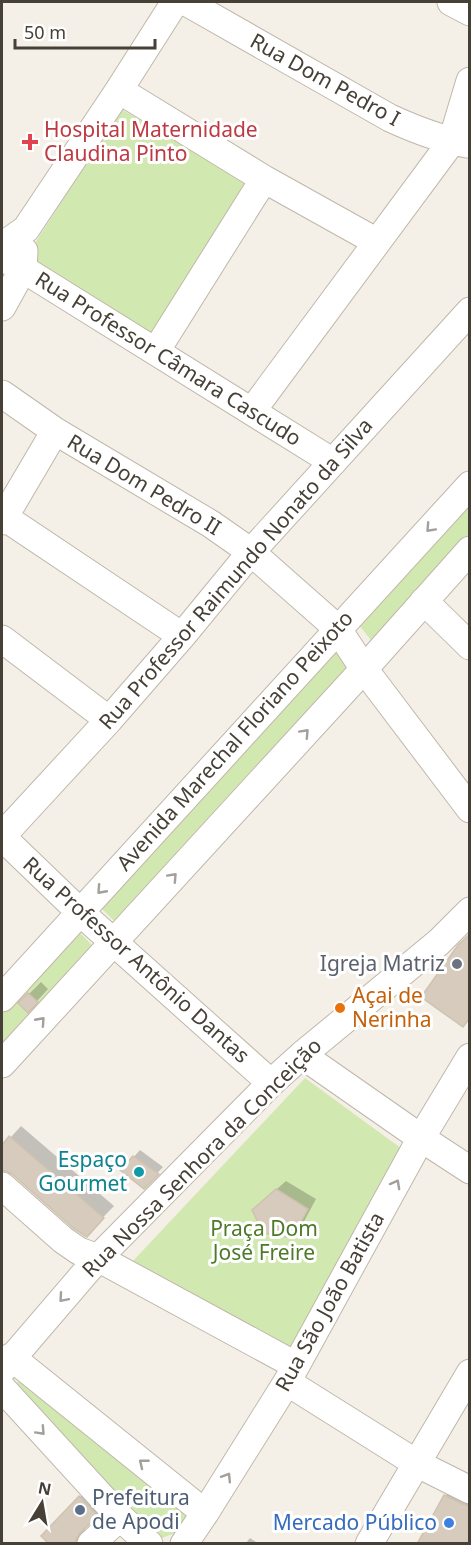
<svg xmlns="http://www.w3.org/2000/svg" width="471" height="1545" viewBox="0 0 471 1545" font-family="'Noto Sans',sans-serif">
<rect width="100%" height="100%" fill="#f4f0e8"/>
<!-- green -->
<path fill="#d2e8b1" d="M121,109L257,187L163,340L26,257Z
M469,493V539L375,645L354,619Z
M337,642L353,661L117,924L99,906Z
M74,927L95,948L2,1056V1010Z
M305,1078L409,1154L291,1356L131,1263Z
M25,1378L182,1502L186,1516L178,1532L162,1538L144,1526L13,1393L16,1383Z"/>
<!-- shadow -->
<path fill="#0003" d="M41,982L48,989L28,1011L29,994Z
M21,1126L114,1206L86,1235L13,1173L5,1169H2V1147Z
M140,1150L163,1167L144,1187L122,1170Z
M286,1181L316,1199L301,1227L292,1236L263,1201Z
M457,1484L470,1490V1544H418L445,1496Z
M89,1488L106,1506L88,1523L85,1529L84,1537L86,1544H51L80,1497Z
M250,1538L259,1544H245Z"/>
<!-- building -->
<path fill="#d6cbbd" stroke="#d0c2b0" stroke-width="1.5" d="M470,934V1018L463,1027L421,997L458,945Z
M28,993L38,1002L28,1013L18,1003Z
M9,1136L104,1218L87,1237L73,1228L12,1174L6,1171H2V1145Z
M133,1156L159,1174L144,1189L120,1170Z
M276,1189L308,1209L292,1238L263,1233L252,1210Z
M444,1495L463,1504L470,1506V1544H417Z
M79,1496L98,1516L80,1533L76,1539V1544H49L41,1536Z"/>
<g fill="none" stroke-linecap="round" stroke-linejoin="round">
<defs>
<path id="minor" d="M186,2L390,118C416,130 439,139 467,144
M451,2L470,12
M119,90L264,179L377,242
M2,246L26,229L119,90L175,2
M2,257L23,269L333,462
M2,307L23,269L24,251
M156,351L264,179
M2,394L55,431L211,524L251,552L337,628L364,669L470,809
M252,411L452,141L470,81
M4,517L182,636
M2,521L55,431
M424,601L470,646
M2,639L109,720
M2,836L109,720L182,636L251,552L470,311
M2,837L81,913L271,1083
M2,998C159,828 313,655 470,485
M302,1055L421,1138L470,1170
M2,1064L364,669L470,550
M2,1186L63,1240L79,1251L98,1258L295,1365
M11,1357L205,1513
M2,1370L98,1258L271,1083L302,1055L439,942L470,911
M287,1382L416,1463L470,1490
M2,1388L120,1517L149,1544
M91,1544L120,1517
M184,1544L205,1513L287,1382L421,1138L470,1057
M369,1544L470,1373"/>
</defs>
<!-- minor casing -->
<use href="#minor" stroke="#c0b7aa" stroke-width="29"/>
<!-- minor -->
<use href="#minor" stroke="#fff" stroke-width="27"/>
</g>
<!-- one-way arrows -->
<defs><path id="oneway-chevron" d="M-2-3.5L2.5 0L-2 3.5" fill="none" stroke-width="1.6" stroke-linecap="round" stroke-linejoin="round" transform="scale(1.5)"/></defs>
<g stroke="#a3a09b">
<use href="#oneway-chevron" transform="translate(430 528) rotate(133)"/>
<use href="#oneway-chevron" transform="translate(305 733) rotate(-47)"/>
<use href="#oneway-chevron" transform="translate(173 877) rotate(-47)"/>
<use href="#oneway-chevron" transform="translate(101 890) rotate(132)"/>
<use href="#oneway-chevron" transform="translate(41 1021) rotate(-48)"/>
<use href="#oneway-chevron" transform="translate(396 1184) rotate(-61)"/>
<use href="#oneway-chevron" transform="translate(63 1298) rotate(131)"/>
<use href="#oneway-chevron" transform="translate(41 1431) rotate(47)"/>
<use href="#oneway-chevron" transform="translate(143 1463) rotate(-141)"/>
<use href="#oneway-chevron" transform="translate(227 1477) rotate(-58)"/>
</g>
<!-- markers -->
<path fill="#e0444e" stroke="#fff" stroke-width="2" d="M27 133h6v6h6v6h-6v6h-6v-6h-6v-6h6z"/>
<circle fill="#6b7280" stroke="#fff" stroke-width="2" cx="457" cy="964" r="6"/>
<circle fill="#e8710a" stroke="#fff" stroke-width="2" cx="340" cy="1008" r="6"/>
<circle fill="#0f9aa8" stroke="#fff" stroke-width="2" cx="139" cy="1172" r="6"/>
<circle fill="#5c6f8a" stroke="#fff" stroke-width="2" cx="80" cy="1510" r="6"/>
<circle fill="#3f7fe0" stroke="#fff" stroke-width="2" cx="449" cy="1523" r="6"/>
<g text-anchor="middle" stroke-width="6" stroke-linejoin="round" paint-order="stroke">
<!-- street labels -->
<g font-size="21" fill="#474037" stroke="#fff">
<text transform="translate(325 80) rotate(29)" y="7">Rua Dom Pedro I</text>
<text transform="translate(168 359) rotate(32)" y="7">Rua Professor Câmara Cascudo</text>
<text transform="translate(144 485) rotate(31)" y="7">Rua Dom Pedro II</text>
<text transform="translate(236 574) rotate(-49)" y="7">Rua Professor Raimundo Nonato da Silva</text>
<text transform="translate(235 741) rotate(-48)" y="7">Avenida Marechal Floriano Peixoto</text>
<text transform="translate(136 960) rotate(42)" y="7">Rua Professor Antônio Dantas</text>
<text transform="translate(202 1158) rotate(-45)" y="7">Rua Nossa Senhora da Conceição</text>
<text transform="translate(330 1302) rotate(-61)" y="7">Rua São João Batista</text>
</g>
<!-- health labels -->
<g font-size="21" fill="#be3a42" stroke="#fff" text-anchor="start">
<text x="44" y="137">Hospital Maternidade<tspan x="44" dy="24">Claudina Pinto</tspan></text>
</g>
<!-- worship labels -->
<g font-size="21" fill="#5b616d" stroke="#fff" text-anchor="end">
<text x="445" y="971">Igreja Matriz</text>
</g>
<!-- food labels -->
<g font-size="21" fill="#c56008" stroke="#fff" text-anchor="start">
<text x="352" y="1003">Açai de<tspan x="352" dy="24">Nerinha</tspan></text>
</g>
<!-- culture labels -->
<g font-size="21" fill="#0d838f" stroke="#fff" text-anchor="end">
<text x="127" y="1167">Espaço<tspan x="127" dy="24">Gourmet</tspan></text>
</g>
<!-- park labels -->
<g font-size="21" fill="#4c7a29" stroke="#fff">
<text x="264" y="1236">Praça Dom<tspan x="264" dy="24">José Freire</tspan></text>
</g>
<!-- service labels -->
<g font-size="21" fill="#4e5e75" stroke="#fff" text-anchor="start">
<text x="92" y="1505">Prefeitura<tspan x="92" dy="24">de Apodi</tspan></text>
</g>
<!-- shop labels -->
<g font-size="21" fill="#366cbe" stroke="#fff" text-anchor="end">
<text x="437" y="1530">Mercado Público</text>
</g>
</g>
<!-- border -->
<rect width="471" height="1545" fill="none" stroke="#474037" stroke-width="6"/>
<!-- north arrow -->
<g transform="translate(42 1503) rotate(11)" stroke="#ffffff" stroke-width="4.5" paint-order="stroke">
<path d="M0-4.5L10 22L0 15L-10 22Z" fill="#474037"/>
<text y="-9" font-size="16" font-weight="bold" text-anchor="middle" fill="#474037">N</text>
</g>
<!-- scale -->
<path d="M15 39v9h140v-9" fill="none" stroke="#474037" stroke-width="3"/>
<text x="24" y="39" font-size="18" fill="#474037" stroke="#ffffff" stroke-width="4.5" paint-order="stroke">50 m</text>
</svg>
